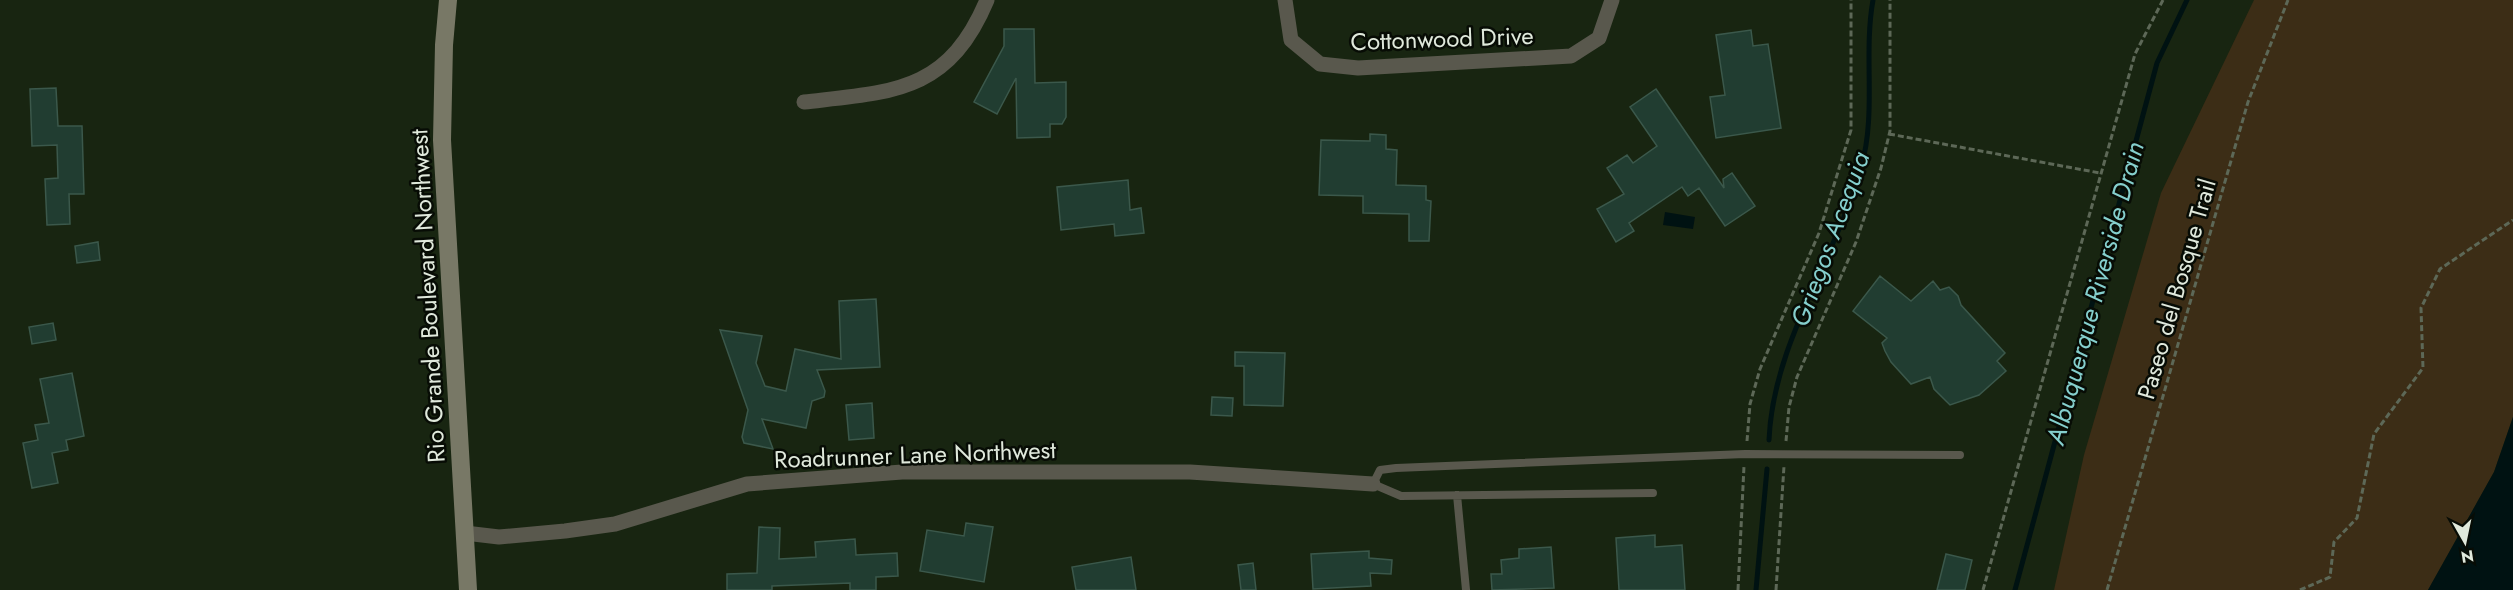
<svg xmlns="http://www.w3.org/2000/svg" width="2513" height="590" viewBox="0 0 2513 590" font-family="Jost,sans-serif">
<rect width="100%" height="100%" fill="#182511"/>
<!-- green -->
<path fill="#3c2d16" d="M2254,0H2513V417L2494,472L2428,590H2054L2084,455L2161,193Z"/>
<!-- water -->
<path fill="#001212" d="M1665,212L1695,217L1693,229L1663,225Z
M2513,417V590H2428L2494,472Z"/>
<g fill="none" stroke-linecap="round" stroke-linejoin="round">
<!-- stream -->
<path stroke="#001212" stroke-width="5" d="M1769,440C1773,343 1835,260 1861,168C1877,112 1863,56 1873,0
M1756,590L1767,469
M2015,590L2157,63L2187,0"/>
</g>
<!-- building -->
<path fill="#213d31" stroke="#3b584b" stroke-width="1.5" d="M1004,29H1034L1035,83L1066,82V117L1062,124H1050V137L1017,138L1016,78L997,114L974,102L1004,46Z
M1751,30L1753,46L1768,44L1781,128L1716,138L1710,97L1725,95L1716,35Z
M56,88L58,126H82L84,194H69L70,224L47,225L45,179L58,178L57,145L32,146L30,89Z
M1656,89L1724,188L1723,179L1732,173L1755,206L1725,226L1699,188L1688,196L1682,187L1629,223L1634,231L1616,242L1597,209L1624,194L1607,168L1627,155L1633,163L1657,146L1630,107Z
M1370,134L1386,135V149L1397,150L1396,185L1426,186V200L1431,201L1429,241H1409V214L1363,213V196L1319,195L1321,140L1370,141Z
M1128,180L1130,210L1141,208L1144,233L1115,236L1114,224L1061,230L1057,187Z
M98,242L100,260L77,263L75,246Z
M1880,276L1911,301L1933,281L1940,290L1949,287L1958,296L1961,305L2005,353L1997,361L2006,371L1979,395L1950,405L1934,389L1930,377L1911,384L1891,362L1885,351L1882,343L1887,338L1853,311Z
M876,299L880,367L817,370L825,391L824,397L812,401L806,428L762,419L773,449L744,443L742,437L748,410L720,330L762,336L756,363L765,386L786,391L795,349L841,359L839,301Z
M53,323L56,340L32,344L29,327Z
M1235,352L1285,353L1283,406L1244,405V366H1235Z
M72,373L84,436L66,440L68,450L52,453L58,483L32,488L23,443L38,440L35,425L49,423L40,379Z
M1212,397L1233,398L1232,416L1211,415Z
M872,403L874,438L849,440L846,405Z
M966,523L993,527L984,582L920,571L927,530L964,536Z
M759,527L780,528L779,559L816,557L815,542L855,539L856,555L897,553L898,576L876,577V590H850V583L772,586V590H727V574L757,573Z
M1655,535V547L1682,545L1685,590H1619L1616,538Z
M1551,547L1554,588L1492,590L1491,574H1502L1501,560L1519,558V549Z
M1369,551V558L1392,560L1391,574L1370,573L1371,586L1313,589L1311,554Z
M1946,554L1972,560L1965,590H1937Z
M1131,557L1136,590H1076L1072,567Z
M1253,563L1256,590H1241L1238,565Z"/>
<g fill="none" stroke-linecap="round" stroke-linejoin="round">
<!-- path -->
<path stroke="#5d6857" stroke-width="3" stroke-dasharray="6 3" stroke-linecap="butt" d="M1889,134L2100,173
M1747,441L1750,404L1760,369L1819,233L1851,130V0
M1786,441L1789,407L1797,377L1856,242L1881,168L1890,131V0
M1738,590L1744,466
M1776,590L1784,466
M1983,590L2135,54L2163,0
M2107,590L2248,102L2288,0
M2300,590L2330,577L2334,542L2357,518L2374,434L2423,368L2421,308L2440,269L2513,220"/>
<!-- lane -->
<path stroke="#59584d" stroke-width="8" d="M1653,493L1401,496L1373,484L1380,470L1396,468L1745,454L1960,455
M1457,495L1466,590"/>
<!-- street -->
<path stroke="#59584d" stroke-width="15" d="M1285,0L1291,40L1320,64L1358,68L1571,56L1599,38L1612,0
M804,102C892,92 948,93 987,0
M465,533L499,537L565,531L615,524L747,484L902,472H1190L1373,484"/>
<!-- secondary -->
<path stroke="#787866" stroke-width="18" d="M448,0L444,45L442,140L468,590"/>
</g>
<g text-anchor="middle" stroke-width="5" stroke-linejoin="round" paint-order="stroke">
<!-- street labels -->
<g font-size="24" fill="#e0e9dc" stroke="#070c05">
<text transform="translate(1442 39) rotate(-2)" y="8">Cottonwood Drive</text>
<text transform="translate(2177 289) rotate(-74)" y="8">Paseo del Bosque Trail</text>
<text transform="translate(428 296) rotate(-93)" y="8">Rio Grande Boulevard Northwest</text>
<text transform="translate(915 455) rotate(-2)" y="8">Roadrunner Lane Northwest</text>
</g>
<!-- water labels -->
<g font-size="26" font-style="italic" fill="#85cfcd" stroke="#070c05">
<text transform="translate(1830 239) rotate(-70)" y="9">Griegos Acequia</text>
<text transform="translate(2095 293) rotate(-75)" y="9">Albuquerque Riverside Drain</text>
</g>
</g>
<!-- north arrow -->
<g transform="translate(2465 542) rotate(171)" stroke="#070c05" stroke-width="4.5" paint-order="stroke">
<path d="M0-4.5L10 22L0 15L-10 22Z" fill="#e0e9dc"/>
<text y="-9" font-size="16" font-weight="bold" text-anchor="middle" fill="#e0e9dc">N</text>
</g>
</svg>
